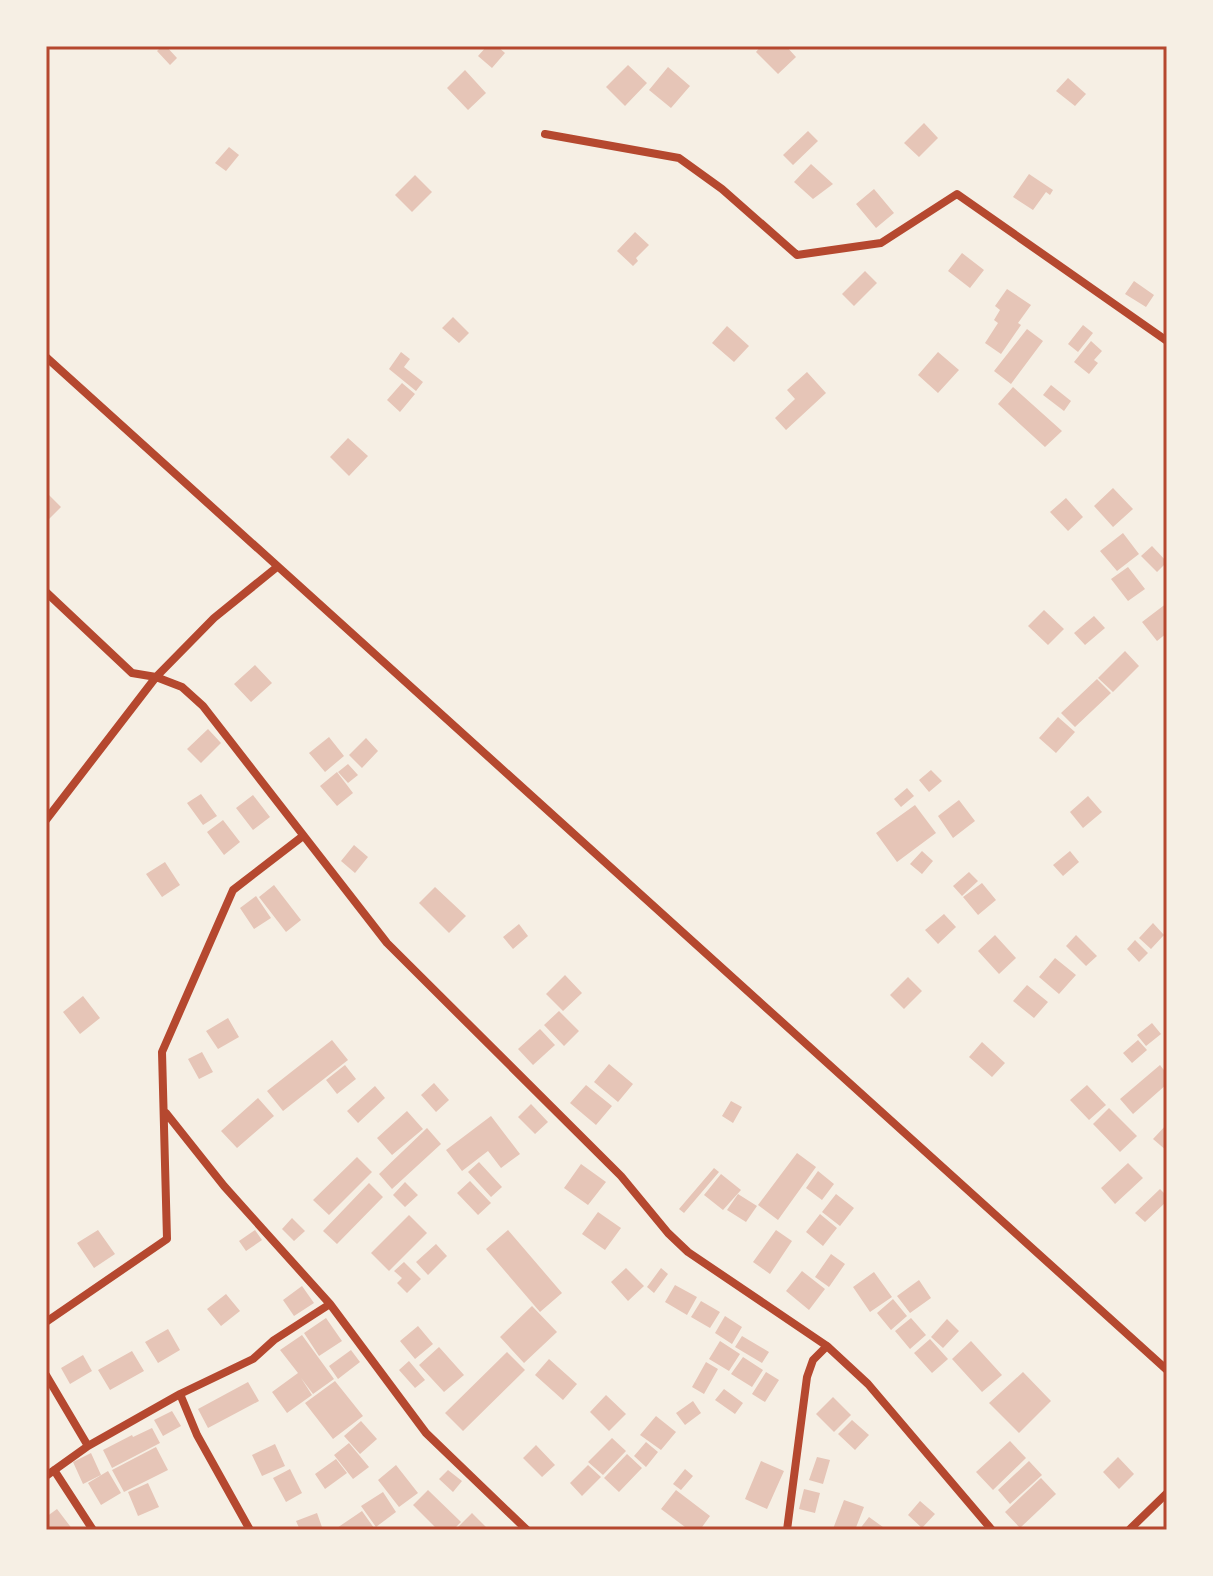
<svg xmlns="http://www.w3.org/2000/svg" width="1213" height="1576" viewBox="0 0 1213 1576" font-family="'Sofia Sans Condensed',sans-serif">
<rect width="100%" height="100%" fill="#f6efe4"/>
<!-- building -->
<path fill="#e6c5b7" d="M162,46H166L177,58L170,65L157,51Z
M487,46H497L505,53L492,68L478,56Z
M761,46H786L796,57L778,74L756,52Z
M628,65L647,83L625,106L606,87Z
M668,67L690,86L671,108L649,90Z
M465,70L486,93L468,110L447,88Z
M1068,78L1086,94L1075,106L1056,91Z
M924,123L938,138L919,157L904,143Z
M808,131L818,141L793,165L783,155Z
M229,147L239,155L226,171L215,163Z
M811,164L833,184L813,199L794,182Z
M1029,174L1053,190L1050,195L1046,192L1033,210L1013,197Z
M415,175L432,192L412,212L395,195Z
M874,189L894,213L876,228L856,204Z
M635,232L649,245L636,258L638,261L633,266L617,251Z
M962,253L984,270L970,288L948,271Z
M865,271L877,283L854,306L842,294Z
M1134,281L1154,295L1146,307L1125,294Z
M1007,289L1031,305L1018,323L1021,325L1001,354L985,343L998,323L994,320L1000,310L995,306Z
M453,317L469,333L459,343L442,328Z
M1083,325L1093,333L1078,352L1068,344Z
M727,326L749,346L734,362L712,343Z
M1027,329L1043,341L1011,384L994,371Z
M1091,341L1102,351L1094,360L1098,363L1089,374L1074,362Z
M401,352L410,359L404,367L423,382L416,391L389,369Z
M938,352L959,370L938,393L918,375Z
M807,372L826,393L786,430L775,418L795,399L787,390Z
M402,383L415,394L400,412L387,400Z
M1051,385L1071,401L1064,411L1043,395Z
M1013,387L1062,431L1045,447L998,404Z
M348,438L368,456L349,476L330,457Z
M1113,488L1133,509L1113,527L1094,506Z
M46,492L61,507L46,522Z
M1066,498L1083,517L1068,531L1050,512Z
M1123,533L1139,554L1117,571L1100,551Z
M1152,546L1167,562L1157,572L1141,556Z
M1128,567L1145,589L1128,601L1111,579Z
M1167,603V633L1157,641L1142,622Z
M1044,610L1064,629L1048,645L1028,626Z
M1094,616L1105,628L1085,645L1074,633Z
M1125,651L1139,666L1113,692L1098,678Z
M255,665L272,683L251,702L234,684Z
M1097,679L1111,693L1075,727L1061,713Z
M1058,717L1075,732L1056,753L1039,738Z
M208,729L221,743L201,763L187,749Z
M329,737L344,756L325,772L309,753Z
M366,738L378,751L362,768L349,755Z
M348,764L358,775L348,783L338,772Z
M931,770L942,781L929,792L919,780Z
M337,772L353,793L337,806L320,786Z
M907,788L914,796L901,807L894,799Z
M201,794L217,816L203,825L187,803Z
M253,795L270,817L253,830L236,808Z
M1088,796L1102,812L1083,828L1070,812Z
M959,800L975,821L953,838L938,816Z
M915,805L936,833L897,862L876,833Z
M223,820L240,842L224,855L207,832Z
M354,845L368,857L355,873L341,861Z
M922,851L933,861L922,874L910,864Z
M1070,851L1079,862L1063,876L1053,865Z
M165,862L180,885L162,897L146,874Z
M969,872L978,881L962,896L953,886Z
M982,883L996,900L978,915L963,897Z
M274,885L301,920L286,932L259,897Z
M435,887L466,916L449,933L419,903Z
M256,896L271,918L254,929L240,908Z
M944,914L956,927L938,944L925,930Z
M1153,923L1164,935L1151,949L1139,938Z
M519,924L528,936L513,949L503,937Z
M995,935L1016,958L999,974L978,951Z
M1076,935L1097,956L1086,966L1066,946Z
M1135,940L1148,953L1139,962L1127,949Z
M1055,958L1076,975L1059,994L1039,977Z
M565,975L582,993L563,1011L546,994Z
M908,977L922,991L904,1009L890,995Z
M1027,985L1048,1002L1034,1018L1013,1001Z
M83,996L100,1018L80,1034L63,1012Z
M559,1011L579,1031L564,1046L544,1025Z
M228,1018L239,1037L218,1049L206,1031Z
M1152,1023L1161,1034L1146,1046L1137,1035Z
M540,1029L555,1045L533,1065L518,1049Z
M332,1040L348,1060L283,1111L267,1091Z
M1138,1040L1147,1050L1132,1063L1123,1053Z
M982,1042L1005,1063L992,1077L969,1057Z
M202,1052L213,1072L199,1079L188,1059Z
M609,1064L633,1084L618,1102L594,1082Z
M345,1065L356,1079L337,1094L326,1080Z
M1160,1065L1167,1074V1084L1133,1114L1120,1099Z
M434,1083L449,1100L436,1112L421,1095Z
M586,1085L612,1106L596,1125L570,1103Z
M1087,1085L1106,1105L1089,1120L1070,1100Z
M375,1086L385,1098L358,1123L347,1111Z
M258,1098L274,1116L237,1148L221,1131Z
M731,1101L742,1107L733,1123L722,1116Z
M531,1104L548,1122L535,1134L518,1117Z
M1109,1108L1137,1136L1120,1152L1093,1124Z
M407,1111L423,1129L392,1155L377,1138Z
M491,1116L520,1154L501,1168L488,1151L462,1171L446,1150Z
M1167,1124V1151L1153,1139Z
M427,1128L441,1144L392,1189L379,1174Z
M797,1153L816,1167L778,1220L758,1205Z
M357,1157L372,1172L329,1215L313,1200Z
M479,1162L502,1187L491,1197L468,1172Z
M1128,1163L1143,1178L1115,1204L1101,1188Z
M581,1164L606,1182L588,1205L564,1188Z
M714,1168L719,1172L684,1213L679,1209Z
M818,1171L834,1184L822,1200L806,1188Z
M721,1174L741,1190L723,1210L704,1195Z
M470,1181L491,1203L478,1215L457,1193Z
M405,1182L418,1195L405,1207L393,1195Z
M369,1183L383,1197L337,1244L323,1231Z
M1160,1189L1167,1196V1201L1145,1222L1135,1213Z
M738,1194L757,1206L746,1222L727,1210Z
M836,1194L854,1208L840,1226L822,1212Z
M598,1212L621,1228L605,1250L582,1234Z
M820,1214L837,1228L823,1246L806,1232Z
M409,1215L427,1233L389,1271L371,1253Z
M292,1218L305,1231L294,1241L282,1229Z
M98,1230L115,1254L94,1268L77,1243Z
M255,1230L262,1240L246,1251L239,1241Z
M508,1230L562,1293L540,1312L486,1249Z
M776,1230L792,1241L770,1274L753,1262Z
M436,1244L447,1256L428,1275L416,1262Z
M831,1254L845,1264L829,1287L815,1277Z
M404,1262L421,1279L407,1293L397,1283L402,1278L394,1271Z
M626,1268L644,1286L628,1301L611,1282Z
M661,1268L668,1274L654,1293L647,1287Z
M802,1271L825,1289L809,1310L786,1291Z
M874,1272L892,1297L870,1312L853,1287Z
M919,1280L931,1298L910,1313L897,1296Z
M675,1285L697,1297L687,1315L665,1302Z
M302,1286L314,1303L294,1316L283,1300Z
M226,1294L240,1311L221,1326L207,1309Z
M893,1299L907,1316L891,1330L877,1313Z
M701,1301L720,1312L710,1328L691,1317Z
M532,1306L557,1332L524,1363L500,1337Z
M725,1316L742,1327L732,1344L715,1333Z
M326,1318L342,1341L319,1356L304,1333Z
M911,1318L926,1335L910,1349L895,1331Z
M947,1319L959,1331L943,1348L931,1337Z
M418,1326L433,1344L415,1359L400,1341Z
M168,1329L180,1350L158,1363L145,1342Z
M302,1335L334,1379L313,1394L301,1378L312,1395L287,1413L272,1392L298,1373L280,1350Z
M742,1336L769,1352L762,1363L735,1347Z
M930,1339L948,1359L932,1373L914,1353Z
M720,1341L740,1354L729,1371L709,1359Z
M971,1341L1002,1375L982,1392L952,1359Z
M439,1347L464,1375L444,1392L419,1365Z
M351,1350L360,1362L338,1379L329,1366Z
M132,1351L144,1371L110,1390L98,1370Z
M507,1352L525,1370L463,1431L445,1413Z
M83,1355L92,1371L70,1384L61,1368Z
M743,1357L763,1370L752,1387L731,1374Z
M549,1359L577,1384L563,1400L535,1375Z
M409,1361L425,1380L415,1388L399,1370Z
M706,1362L718,1369L704,1394L692,1387Z
M766,1372L779,1380L765,1402L752,1394Z
M1023,1372L1051,1401L1019,1433L989,1403Z
M335,1381L363,1416L333,1439L305,1403Z
M248,1382L259,1401L208,1428L198,1409Z
M724,1389L743,1403L735,1414L715,1400Z
M606,1395L626,1414L609,1431L590,1412Z
M833,1397L851,1415L834,1432L816,1414Z
M693,1401L701,1413L685,1425L676,1413Z
M172,1411L181,1426L163,1436L154,1420Z
M656,1416L676,1432L661,1450L640,1435Z
M852,1420L869,1435L855,1450L838,1434Z
M361,1421L377,1439L360,1454L344,1436Z
M152,1428L160,1443L112,1468L103,1450L132,1435L133,1437Z
M612,1438L626,1451L603,1475L588,1462Z
M1010,1441L1026,1458L993,1490L976,1472Z
M646,1442L658,1452L646,1467L634,1456Z
M349,1443L369,1467L353,1479L334,1455Z
M275,1444L285,1466L262,1476L252,1455Z
M536,1445L555,1465L542,1477L523,1458Z
M156,1447L168,1470L124,1492L112,1470Z
M91,1453L101,1475L83,1484L73,1462Z
M627,1454L642,1468L619,1492L604,1478Z
M817,1457L830,1460L823,1484L809,1480Z
M1118,1457L1134,1474L1119,1489L1103,1472Z
M336,1459L347,1473L325,1489L315,1474Z
M761,1461L784,1471L767,1509L745,1499Z
M1029,1461L1042,1475L1010,1504L998,1490Z
M396,1465L418,1493L399,1507L378,1480Z
M588,1465L601,1477L582,1496L570,1483Z
M290,1469L302,1493L286,1502L273,1478Z
M685,1469L693,1476L681,1490L673,1484Z
M448,1470L462,1481L453,1492L439,1479Z
M108,1471L121,1493L101,1505L88,1483Z
M1041,1478L1056,1494L1020,1528L1005,1512Z
M148,1483L159,1507L138,1516L128,1492Z
M804,1489L820,1493L815,1513L799,1509Z
M428,1490L461,1522L453,1530H438L413,1505Z
M676,1490L710,1516L700,1530H689L661,1509Z
M383,1492L396,1512L376,1527L361,1506Z
M844,1500L864,1507L855,1530L833,1529Z
M920,1501L935,1514L922,1528L908,1515Z
M57,1509L73,1530H46V1517Z
M362,1511L374,1528L334,1530Z
M317,1513L323,1530H300L296,1521Z
M472,1513L489,1530H455Z
M869,1517L887,1530H859Z"/>
<g fill="none" stroke-linecap="round" stroke-linejoin="round">
<!-- minor -->
<path stroke="#b5482f" stroke-width="8" d="M545,134L679,158L722,189L797,255L881,243L957,194L1167,341
M46,357L1167,1370
M46,592L132,673L156,677L214,618L277,567
M46,820L156,677L182,687L203,706L387,943L621,1176L668,1233L688,1252L827,1346L868,1384L992,1530
M166,1113L224,1186L330,1304L426,1433L527,1530
M46,1322L167,1239L162,1052L233,890L303,836
M46,1375L88,1446L180,1394L253,1359L274,1340L330,1304
M180,1394L197,1435L250,1530
M54,1470L93,1530
M46,1476L88,1446
M787,1530L807,1377L813,1360L827,1346
M1129,1530L1167,1493"/>
</g>
<!-- border -->
<rect width="1213" height="1576" fill="none" stroke="#f6efe4" stroke-width="96"/>
<rect x="48" y="48" width="1117" height="1480" fill="none" stroke="#b5482f" stroke-width="3"/>
</svg>
